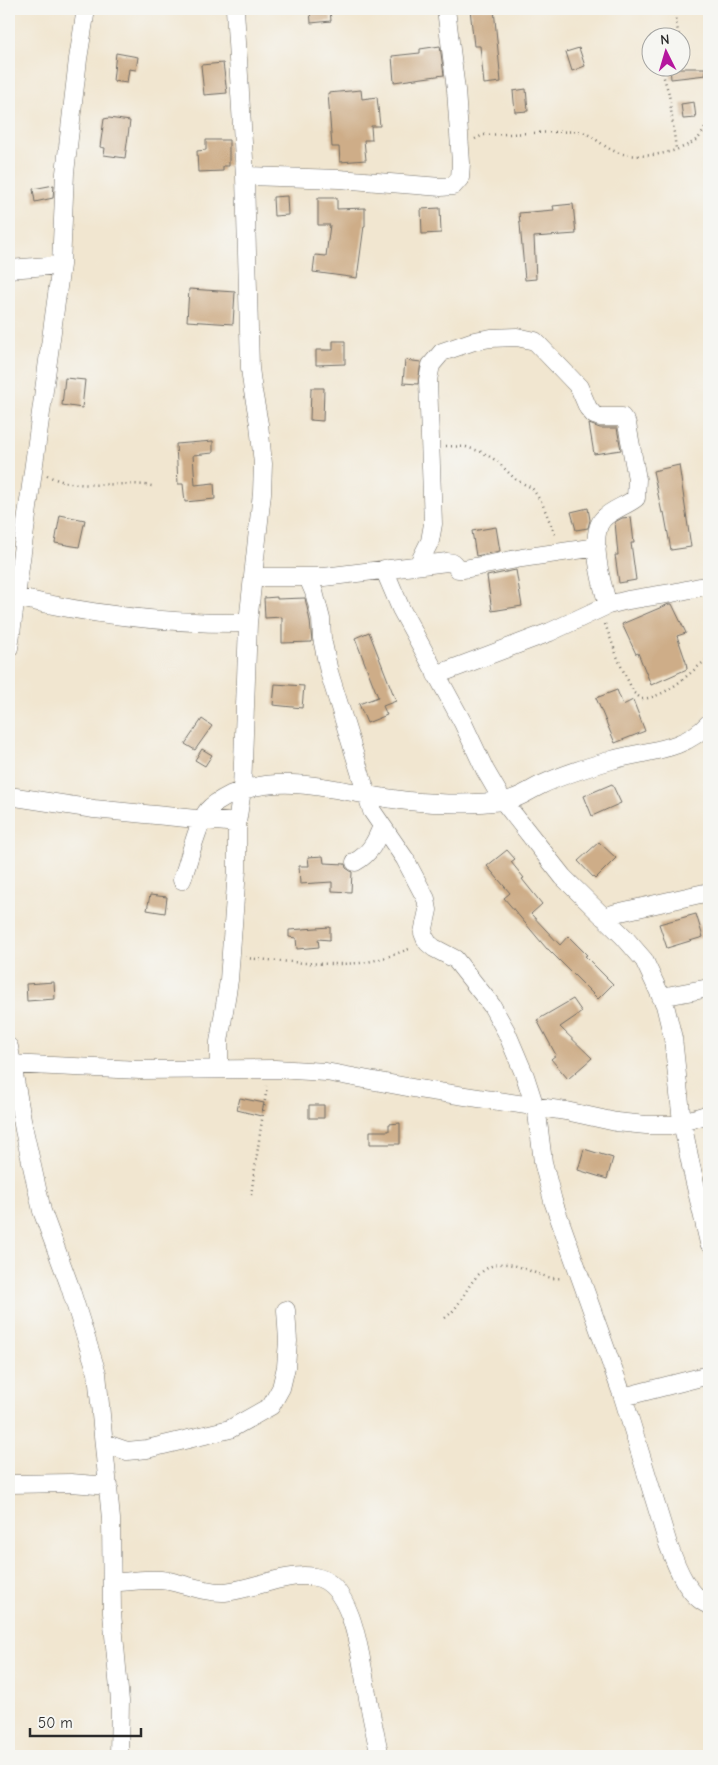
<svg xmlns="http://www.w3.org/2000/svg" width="718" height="1765" viewBox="0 0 718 1765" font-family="'Comic Neue',sans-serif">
<rect width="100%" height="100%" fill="#f6f6f2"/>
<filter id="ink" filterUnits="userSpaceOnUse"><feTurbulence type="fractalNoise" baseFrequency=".02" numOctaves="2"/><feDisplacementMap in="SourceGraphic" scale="10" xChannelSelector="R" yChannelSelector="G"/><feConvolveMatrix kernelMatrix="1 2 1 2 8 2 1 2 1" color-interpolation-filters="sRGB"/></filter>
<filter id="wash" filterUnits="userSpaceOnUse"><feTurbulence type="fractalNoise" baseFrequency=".0096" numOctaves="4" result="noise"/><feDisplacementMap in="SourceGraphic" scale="20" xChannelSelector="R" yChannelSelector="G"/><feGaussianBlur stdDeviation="1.12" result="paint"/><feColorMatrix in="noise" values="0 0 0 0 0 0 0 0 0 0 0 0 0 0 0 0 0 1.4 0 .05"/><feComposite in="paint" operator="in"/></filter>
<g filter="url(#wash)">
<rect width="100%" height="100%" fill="#f1e6d0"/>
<g id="blocks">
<!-- building -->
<path fill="#cead88" d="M310,9H330L331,21L311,23Z
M470,9H494L501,82L484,84L480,46H474Z
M440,46L444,75L394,82L392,56L420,53V49Z
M579,48L585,66L572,71L566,52Z
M116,53L138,57L136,70L129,69L127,83L113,81Z
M223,63L227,93L204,95L201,65Z
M670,68H705L706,75L671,79Z
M526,89L528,111L515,112L513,91Z
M361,90L362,99L377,97L380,126H371L372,140H364L366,160L340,162L339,147H332L328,93Z
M694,102L696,118L683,119L681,104Z
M109,118L130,121L125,158L104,155L105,148L100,147L104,119Z
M206,140H229V166H223V171L198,172L197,151L206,150Z
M54,185L53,198L35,202L33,189Z
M287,196L288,215L274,216L273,197Z
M318,198H337V209L365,208V226H364L357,278L313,272L315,255L326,256L330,225H318Z
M573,204L576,234L534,237L536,279L525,280L519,213L554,210L553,206Z
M440,208L441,233L422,234L421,209Z
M189,289L235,292L233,324L187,321Z
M333,341H345V364L316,365V350H333Z
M405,360L421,362L418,384L403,383Z
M65,378L85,380L82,408L62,405Z
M311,388H324L323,421L310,420Z
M589,424L600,428H617L621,450L594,454Z
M213,441V453L193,455L195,485L214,483L215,499L185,502L183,484H178L176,444Z
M679,465L691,547L671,550L664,512L662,513L653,471Z
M588,508L590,520L588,528L576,530L571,512Z
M60,515L85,520L79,547L55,543Z
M631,517L634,543H631L636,580L619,583L615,555H618L615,522L622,518Z
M496,527L500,551L476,556L472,531Z
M516,570L522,606L492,611L487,576Z
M277,597V599L305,598L310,621L312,642L282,643V617L265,618L264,598Z
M669,604H672L686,633L677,636L686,662L687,669L651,685L638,653L636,654L622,624Z
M369,632L396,701L383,706L387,715L367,723L359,704L378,697L355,638Z
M275,684L304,686L302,708L273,705Z
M617,690L623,705L633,700L645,731L615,743L596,698Z
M202,719L212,726L195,750L185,744Z
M202,749L212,755L205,766L195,760Z
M612,784L621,803L592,816L584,796Z
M599,842L616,858L595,879L578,861Z
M507,850L515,859L511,862L524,878L522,879L542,904L531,914L560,945L568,936L587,955L585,956L613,984L598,999L548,949H547L504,898L510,893L487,866Z
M323,856L324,863L345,864L346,868L352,872L351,892L332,891V882L300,884L299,866H309L308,857Z
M150,895L167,897L165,913L147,910Z
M696,914L703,937L667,948L659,924Z
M330,927V940L318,939L319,947L297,949L296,938L289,937V930Z
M54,982L55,999L27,1001L26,984Z
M573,999L582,1012L560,1027L592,1058L568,1079L551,1059L556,1055L537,1020Z
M240,1098L264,1103L261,1116L237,1110Z
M309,1105H324V1118H309Z
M400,1123V1144H370V1131H389V1124Z
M584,1149L613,1158L607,1179L578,1170Z"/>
</g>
</g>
<g filter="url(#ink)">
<use href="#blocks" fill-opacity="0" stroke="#706c65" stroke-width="1"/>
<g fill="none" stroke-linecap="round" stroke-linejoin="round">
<defs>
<path id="minor" d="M245,176L339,179L441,187L453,186L460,178L461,163L456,90L446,9
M9,269L61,265
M418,565L430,541L433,524L428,380L431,365L442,352L474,341L491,338L517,337L535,341L579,387L588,408L594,415L600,417H622L627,424L637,479L636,498C626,506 612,509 603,519C588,535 602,585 608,605
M384,569L401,609L463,723L485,770L503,801L563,877L624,937L644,960L665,1005L673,1038L682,1122L691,1166L709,1243
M253,577H324L447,562L453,563L458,569H464L522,558L597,547
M308,578L314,592L321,619L322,638L329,672L372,811L405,859L426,899L428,910L423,933L425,938L428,943L434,948L455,959L492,1006L506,1031L525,1076L537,1113L543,1162L553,1201L623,1397L668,1544C676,1565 687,1596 709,1605
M15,597C92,615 170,624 248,623
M9,648L61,265L65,173L78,59L86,9
M436,675L550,632L608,605L628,600L672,593L709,585
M9,796L94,809L237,823
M355,862C370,854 376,841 382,826
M182,880C188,864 198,821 208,810C214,803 222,799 230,795C282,771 340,792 393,799C426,804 469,805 503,801C517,800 528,791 541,785C564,774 588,767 612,760C647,750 683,752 709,723
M603,917L616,913L709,892
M661,997L709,988
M9,1047L24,1130L42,1211L69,1284L97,1373L111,1519L112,1613L120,1701L119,1756
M9,1064L140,1070L275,1069L326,1072L418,1089L566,1111L616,1122L646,1125H673L709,1114
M219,1069V1042L229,980L237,870V823L242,790L248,623L262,493L263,464L259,424L253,391L250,368L245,176L235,9
M623,1397L709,1375
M104,1443L127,1451L147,1449L230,1429L271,1406L281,1388L286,1367L288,1341L286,1310
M9,1484L71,1483L109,1486
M112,1583C131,1581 151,1578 169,1581C187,1585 207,1593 225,1592C255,1589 285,1572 315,1577C354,1583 361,1662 367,1693C371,1714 375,1735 380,1756"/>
</defs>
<!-- minor casing -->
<use href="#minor" stroke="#706c65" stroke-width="19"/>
<!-- path -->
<path stroke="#706c65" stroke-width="2.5" stroke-dasharray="1 4" stroke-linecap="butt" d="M673,9L680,40
M661,68L669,94L676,149
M475,139L483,135L580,131C593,135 602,146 614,151C636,161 679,154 697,139C704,134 704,125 709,120
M446,446L466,447L482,452L497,461L516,480L532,488L542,503L556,537
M47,475C76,492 119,480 152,486
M605,624L620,664L634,693L642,699C670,696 688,673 709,658
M245,958C283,961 322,966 360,963C378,961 395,954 412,948
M251,1195L267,1086
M445,1318C464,1304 465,1284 483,1271C510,1250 536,1282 563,1278"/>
<!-- minor -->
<use href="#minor" stroke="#fff" stroke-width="18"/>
</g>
</g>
<!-- margin -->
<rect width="718" height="1765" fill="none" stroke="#f6f6f2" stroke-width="30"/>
<!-- north arrow -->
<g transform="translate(666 52) rotate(355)"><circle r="24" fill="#f6f6f2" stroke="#a5a5a2"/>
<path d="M0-4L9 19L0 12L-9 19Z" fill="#b5179e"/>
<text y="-8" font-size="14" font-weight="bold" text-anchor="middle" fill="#2b2b2b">N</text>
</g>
<!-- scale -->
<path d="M30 1728v8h111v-8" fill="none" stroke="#2b2b2b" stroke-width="2.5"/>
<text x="38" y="1728" font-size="15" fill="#2b2b2b" stroke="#f6f6f2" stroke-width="4" paint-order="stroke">50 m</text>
</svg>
